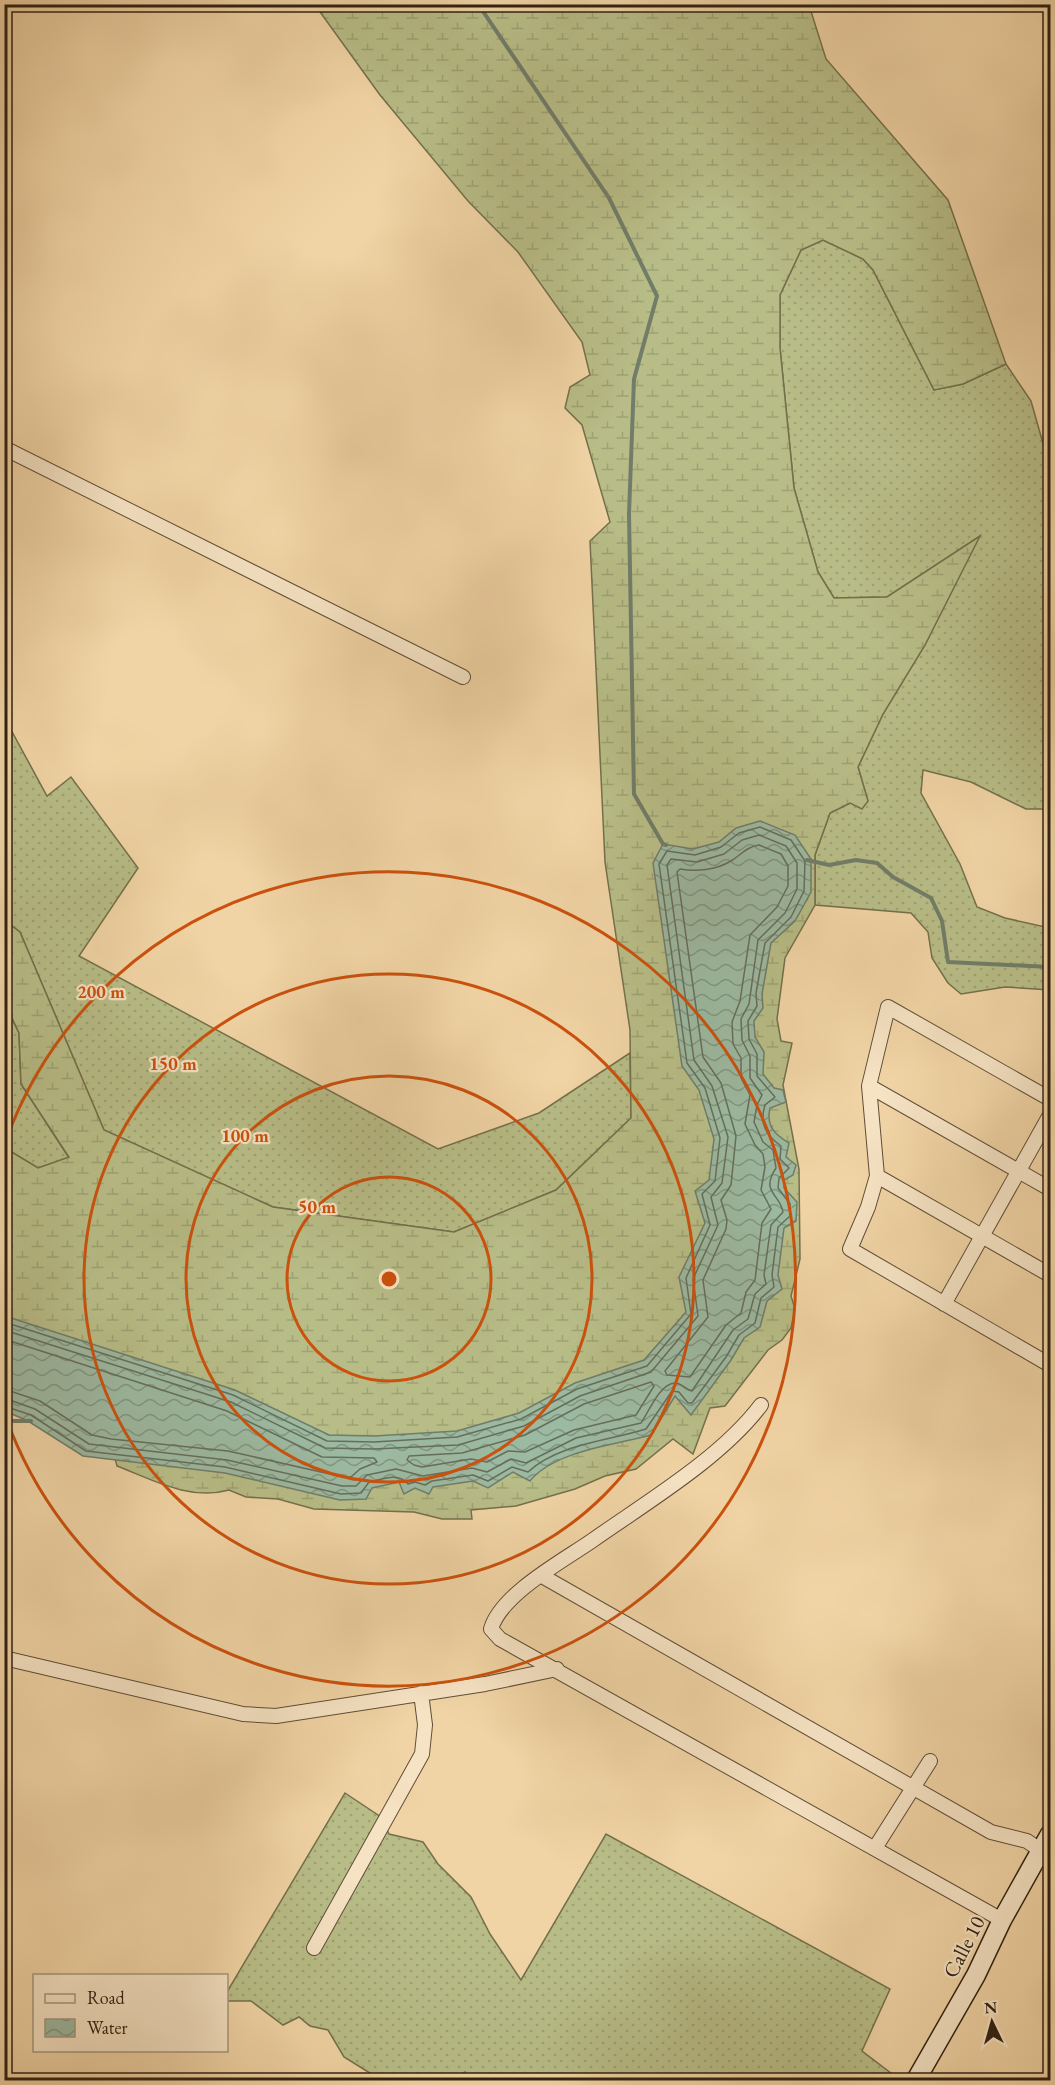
<svg xmlns="http://www.w3.org/2000/svg" width="1055" height="2085" viewBox="0 0 1055 2085" font-family="'EB Garamond',serif">
<defs>
<pattern id="grass-dots" width="8" height="8" patternUnits="userSpaceOnUse" patternTransform="scale(1.5)"><rect width="8" height="8" fill="#b8bd87"/><path d="M2 2h.1M6 6h.1" fill="none" stroke="#9ea274" stroke-width="1.8" stroke-linecap="round"/></pattern>
<pattern id="wetland-marsh" width="20" height="14" patternUnits="userSpaceOnUse" patternTransform="scale(1.5)"><rect width="20" height="14" fill="#b8bd87"/><path d="M1 5h8M5 5V1M11 12h8M15 12V8" fill="none" stroke="#9ea274"/></pattern>
<pattern id="water-waves" width="16" height="10" patternUnits="userSpaceOnUse" patternTransform="scale(1.5)"><rect width="16" height="10" fill="#9cb9a1"/><path d="M0 5q4-4 8 0t8 0" fill="none" stroke="#809682"/></pattern>
</defs>
<rect width="100%" height="100%" fill="#f1d4a5"/>
<filter id="stains"><feTurbulence type="fractalNoise" baseFrequency=".00333" numOctaves="4"/><feColorMatrix values="0 0 0 0 .2 0 0 0 0 .09 0 0 0 0 .02 0 0 0 .5 -.17"/></filter>
<radialGradient id="worn" r=".72"><stop offset=".6" stop-color="#630" stop-opacity="0"/><stop offset="1" stop-color="#630" stop-opacity=".3"/></radialGradient>
<!-- grass -->
<path fill="url(#grass-dots)" stroke="#74704c" stroke-width="1.5" d="M823,240L863,259L873,270L934,390L963,384L1006,364L1031,401L1044,447L1050,498V809H1026L971,782L923,770L921,793L960,864L977,907L1005,918L1050,928V990L1005,987L961,994L948,983L932,958L928,932L911,913L815,905V855L830,813L850,803L868,801L858,767L883,714L925,645L979,537L887,597L834,598L818,572L794,488L780,348V295L801,250Z
M4,717L47,796L71,777L138,868L79,956L438,1149L539,1113L630,1053L631,1118L556,1190L454,1232L273,1207L104,1130L20,932L5,921Z
M4,1003L19,1033L21,1084L69,1158L38,1168L5,1148Z
M345,1793L381,1817L389,1834L423,1842L438,1864L471,1897L490,1934L521,1980L606,1834L890,1989L862,2051L900,2080H463L465,2072L448,2080H381L344,2057L328,2030L310,2026L299,2017L283,2025L251,2001H227V1992Z"/>
<!-- wetland -->
<path fill="url(#wetland-marsh)" stroke="#74704c" stroke-width="1.5" d="M315,5H809L826,59L948,200L1006,364L963,384L934,390L873,270L863,259L823,240L801,250L780,295V348L794,488L818,572L834,598L887,597L980,536L925,645L883,714L858,767L868,801L862,809L850,803L830,813L815,855V905L785,958L777,1019L781,1041L792,1043L783,1085L799,1169L800,1259L791,1296L795,1309L791,1328L782,1340L768,1350L725,1406L710,1408L693,1454L673,1439L636,1469L605,1476L575,1489L516,1506L471,1510L472,1519H442L414,1512L314,1509L278,1499L246,1497L229,1490C190,1501 153,1480 117,1466L110,1440L5,1365V1148L38,1168L69,1157L21,1084L19,1033L5,1003V921L20,932L104,1130L273,1207L454,1232L556,1190L631,1118L630,1030L605,862L590,541L610,522L582,425L565,408L570,387L590,375L582,342L518,252L468,201L380,95Z"/>
<!-- water -->
<path fill="url(#water-waves)" stroke="#717d68" stroke-width="1.5" d="M760,821L795,835L811,859V892L795,921L771,943L762,994L763,1008L754,1021L755,1037L764,1052L763,1074L774,1088L783,1090L786,1102L770,1108C766,1126 774,1134 789,1143L786,1157L796,1165L793,1175L784,1180V1188L797,1202L796,1221L784,1228L778,1275L782,1289L767,1301L760,1327L744,1338L731,1360L691,1415L675,1396L651,1435C615,1445 554,1451 530,1481L513,1472L488,1488L473,1481L433,1487L429,1494L415,1488L404,1494L399,1482L372,1488L366,1499L340,1500L225,1473L83,1456L28,1421L5,1411V1316L235,1390L329,1435L374,1436L457,1431L519,1413L575,1383L644,1360L686,1312L679,1277L705,1223L695,1191L709,1180L714,1139L699,1090L682,1066L653,863L663,844L693,849L719,842L736,828Z"/>
<g fill="none" stroke-linecap="round" stroke-linejoin="round">
<!-- shore -->
<path stroke="#666e5a" stroke-width="1.5" d="M759,845L781,854L788,866V886L777,907L750,935L740,1001L732,1022L733,1044L741,1058V1078L750,1095L745,1124L755,1145L763,1154L765,1167L761,1190L771,1209L762,1223L755,1280L746,1292L741,1313L726,1325L690,1377L667,1375L665,1371L708,1317L703,1280L726,1229L727,1220L721,1200L731,1185L736,1136L721,1083L703,1057L677,872L680,869C696,872 716,870 731,861C741,855 746,847 759,845Z
M4,1322L233,1395L327,1441L374,1442L457,1437L521,1419L577,1389L647,1366L691,1314L686,1278L710,1225L702,1194L715,1181L720,1138L705,1088L687,1063L659,864L667,851L695,855L721,847L739,833L760,827L791,840L805,861L804,891L791,917L765,943L756,993L757,1006L748,1021L749,1039L757,1054V1076L775,1097L765,1105C759,1124 766,1135 781,1146L780,1159L789,1168L779,1178L778,1188L790,1204V1216L778,1227L772,1275L774,1287L761,1298L755,1323L739,1335L726,1357L692,1403H688L679,1392L672,1391L646,1429C608,1441 558,1444 528,1472L512,1467L488,1481L473,1475L432,1481L425,1485L415,1482L408,1484C398,1472 383,1479 369,1482L361,1493L341,1494L225,1467L86,1451L31,1415L4,1406
M4,1330L231,1402L325,1448L374,1449L458,1445L524,1426L580,1396L651,1372L698,1316L693,1279L718,1225L711,1197L722,1183L728,1137L712,1086L694,1060L667,865L671,859L697,862L724,854L742,840L759,835L786,846L797,863V889L785,913L758,940L749,1004L741,1019L742,1040L750,1056V1078L762,1095L757,1105L754,1122L763,1142L773,1150L776,1168C760,1192 780,1194 783,1212L771,1225L764,1275L766,1284L755,1294L748,1319L733,1330L692,1391C686,1390 682,1383 675,1383C659,1384 649,1412 641,1423L576,1438L526,1463L511,1459L487,1472L472,1468L423,1476L396,1469L367,1475L356,1486H342L227,1460L89,1444L35,1409L4,1398
M4,1339L227,1411L322,1457L374,1458L377,1462L360,1469L351,1477H343L228,1451L111,1439L92,1435L40,1401L4,1389
M651,1382L654,1386L636,1415L574,1430L525,1452L508,1451L487,1462L471,1459L422,1467L414,1465L407,1460L409,1456L462,1453L525,1435L584,1404Z"/>
<!-- stream -->
<path stroke="#717d68" stroke-width="4" d="M478,4L609,198L657,296L634,379L629,514L634,794L663,844L666,845
M807,860L829,865L856,860L877,863L893,877L931,898L942,921L948,962L1050,967
M4,1421H31"/>
<defs>
<path id="street" d="M4,448L463,677
M869,1086L1050,1189
M1050,1099L888,1007L869,1086L877,1176L868,1207L850,1249L1050,1365
M877,1176L1050,1275
M944,1304L1050,1115
M761,1405C721,1458 647,1502 593,1540C563,1561 501,1594 491,1629L500,1639L1002,1920
M542,1576L991,1832L1027,1841L1050,1857
M4,1658L243,1714L276,1716L485,1684L557,1669
M875,1848L930,1761
M314,1948L422,1754L425,1725L421,1693"/>
<path id="secondary" d="M916,2080L976,1975L1002,1920L1050,1834"/>
</defs>
<!-- street casing -->
<use href="#street" stroke="#604e37" stroke-width="16"/>
<!-- secondary casing -->
<use href="#secondary" stroke="#302212" stroke-width="21"/>
<!-- street -->
<use href="#street" stroke="#f6e3c4" stroke-width="14"/>
<!-- secondary -->
<use href="#secondary" stroke="#f6e3c4" stroke-width="18"/>
</g>
<!-- distance rings -->
<g fill="none" stroke="#cc510d" stroke-width="3">
<circle cx="389" cy="1279" r="102"/>
<circle cx="389" cy="1279" r="203"/>
<circle cx="389" cy="1279" r="305"/>
<path d="M5 1143A407 407 0 1 1 5 1415"/>
</g>
<g text-anchor="middle" stroke-width="4.5" stroke-linejoin="round" paint-order="stroke">
<!-- street labels -->
<g font-size="21" fill="#302212" stroke="#f6e3c4">
<text transform="translate(964 1947) rotate(-63)" y="7">Calle 10</text>
</g>
</g>
<circle cx="389" cy="1279" r="9" fill="#cc510d" stroke="#f6e3c4" stroke-width="3"/>
<g font-size="18" text-anchor="middle" font-weight="bold" fill="#cc510d" stroke="#f6e3c4" stroke-width="4.5" stroke-linejoin="round" paint-order="stroke">
<text x="101" y="998">200 m</text>
<text x="173" y="1070">150 m</text>
<text x="245" y="1142">100 m</text>
<text x="317" y="1213">50 m</text>
</g>
<!-- margin -->
<rect width="1055" height="2085" fill="none" stroke="#f1d4a5" stroke-width="24"/>
<rect x="6" y="6" width="1043" height="2073" fill="none" stroke="#302212" stroke-width="3"/>
<rect x="12" y="12" width="1031" height="2061" fill="none" stroke="#302212" stroke-width="1.5"/>
<!-- legend -->
<rect x="33" y="1974" width="195" height="78" fill="#f6e3c4" stroke="#a7967d" stroke-width="1.5"/>
<rect x="45" y="1994" width="30" height="9" fill="#f6e3c4" stroke="#a7967d" stroke-width="1.5"/>
<text x="87" y="2004" font-size="18" fill="#302212">Road</text>
<rect x="45" y="2019" width="30" height="18" fill="url(#water-waves)" stroke="#a7967d" stroke-width="1.5"/>
<text x="87" y="2034" font-size="18" fill="#302212">Water</text>
<!-- north arrow -->
<g transform="translate(992 2022) rotate(355)" stroke="#f6e3c4" stroke-width="4.5" paint-order="stroke">
<path d="M0-4.5L10 22L0 15L-10 22Z" fill="#302212"/>
<text y="-9" font-size="16" font-weight="bold" text-anchor="middle" fill="#302212">N</text>
</g>
<rect width="100%" height="100%" filter="url(#stains)"/>
<rect width="100%" height="100%" fill="url(#worn)"/>
</svg>
